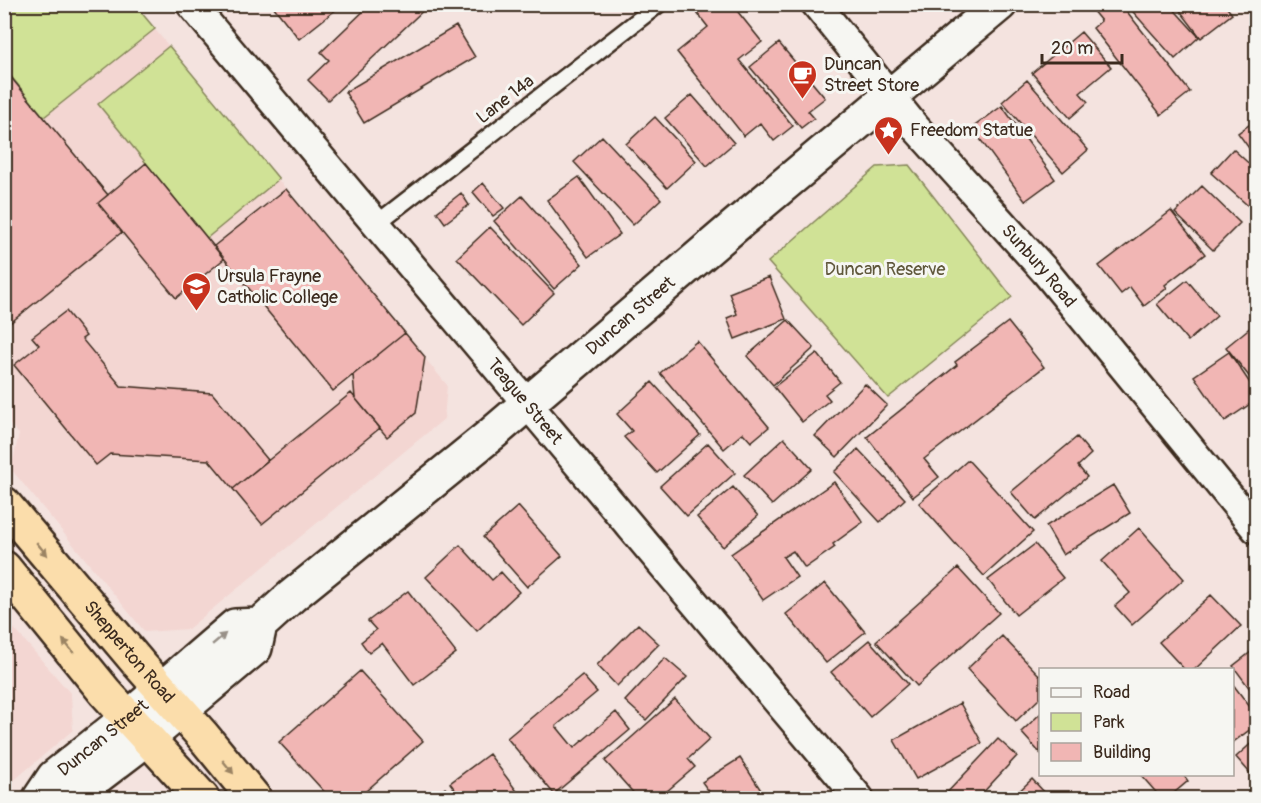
<svg xmlns="http://www.w3.org/2000/svg" width="1261" height="803" viewBox="0 0 1261 803" font-family="Pangolin,sans-serif">
<rect width="100%" height="100%" fill="#f4e3df"/>
<filter id="ink" filterUnits="userSpaceOnUse"><feTurbulence type="fractalNoise" baseFrequency=".0167" numOctaves="2"/><feDisplacementMap in="SourceGraphic" scale="12" xChannelSelector="R" yChannelSelector="G"/><feConvolveMatrix kernelMatrix="1 2 1 2 8 2 1 2 1" color-interpolation-filters="sRGB"/></filter>
<g filter="url(#ink)">
<!-- built -->
<path fill="#f3d6d2" d="M4,5H135L447,385L444,419L188,629L145,632L11,469L19,434L4,418Z
M4,617L71,694L73,730L5,788Z"/>
<!-- green -->
<path fill="#d0e296" stroke="#86865a" stroke-width="1.5" d="M4,5H135L155,29L44,117L5,69Z
M169,46L279,179L207,238L98,104Z
M909,165L1012,297L888,398L768,262L877,167Z"/>
<!-- building -->
<path fill="#f1b6b4" stroke="#3b2a1e" stroke-width="1.5" d="M275,4H343L299,39L273,6Z
M371,4H430L328,100L308,80L329,60L321,52Z
M690,4L745,6L738,12L762,42L739,60L793,126L774,141L760,123L744,136L677,52L708,27Z
M1087,4H1121L1190,92L1161,115L1093,28L1101,21Z
M1126,4H1169L1199,37L1175,59Z
M1175,4H1224L1232,14L1201,38Z
M456,26L475,57L364,123L345,92Z
M1081,32L1111,67L1080,93L1088,102L1070,118L1032,73Z
M779,43L825,98L808,111L814,118L801,128L750,67Z
M4,69L108,195L98,203L122,232L4,328Z
M1027,80L1088,150L1063,172L1002,102Z
M692,95L734,143L707,166L665,118Z
M1002,106L1055,179L1025,201L972,128Z
M655,117L696,161L667,188L626,144Z
M1256,120V158L1238,133Z
M602,136L661,199L633,225L574,162Z
M1233,149L1256,170V209L1254,211L1211,173Z
M146,163L224,259L176,298L98,203Z
M579,177L620,234L588,257L547,200Z
M483,183L504,208L493,216L473,192Z
M1202,186L1240,223L1213,250L1175,213Z
M286,189L405,333L333,391L214,246Z
M461,193L469,205L445,223L437,212Z
M522,196L582,264L554,289L494,221Z
M1171,211L1205,254L1165,285L1167,288L1144,306L1130,287L1121,294L1099,266Z
M490,227L554,293L521,325L457,258Z
M769,277L786,319L735,339L727,318L737,314L729,293Z
M1187,280L1217,316L1188,341L1157,304Z
M66,311L86,336L82,339L121,386L212,393L268,460L233,489L209,460L110,454L96,465L14,365L39,345L32,337Z
M788,320L814,348L773,385L747,356Z
M1008,322L1044,367L924,459L939,477L913,497L867,437L957,365L955,362Z
M1252,326L1256,332V385L1226,347Z
M405,333L425,357L416,413L387,437L355,398L353,375Z
M697,341L769,427L751,442L743,433L724,449L660,373Z
M1229,352L1256,392V400L1225,421L1194,376Z
M817,353L840,382L825,394L830,400L802,422L774,387Z
M652,382L700,435L657,473L624,437L632,431L617,414Z
M865,384L887,405L837,457L815,436Z
M351,393L380,428L262,524L233,489Z
M1077,437L1091,454L1078,466L1087,477L1035,520L1011,492Z
M784,438L812,469L772,505L744,475Z
M708,443L735,473L687,516L660,486Z
M858,449L905,499L880,522L834,472Z
M968,460L1033,532L984,576L919,503Z
M834,482L863,522L833,544L835,547L805,568L793,551L783,557L797,577L763,600L731,554Z
M1113,485L1130,513L1063,555L1046,526Z
M733,487L758,516L723,547L697,517Z
M518,506L562,556L527,587L483,537Z
M1139,528L1184,579L1132,625L1115,606L1130,593L1102,561Z
M1035,544L1063,578L1016,615L988,580Z
M460,545L492,580L501,572L519,592L477,631L426,577Z
M958,568L999,613L917,686L876,641Z
M825,583L865,632L826,663L786,614Z
M408,591L456,653L414,685L382,643L369,653L361,642L376,630L368,621Z
M1211,595L1241,626L1194,670H1185L1159,642Z
M638,624L659,644L617,686L597,665Z
M1002,636L1040,676V698L1016,721L967,669Z
M869,640L908,684L870,717L831,672Z
M1256,648V697L1233,666Z
M665,658L687,677L646,720L625,701Z
M360,671L423,741L358,798H330L279,742Z
M582,675L597,692L556,726L574,748L616,712L630,730L554,794L507,738Z
M1232,683L1256,715V725L1232,743Z
M675,699L710,739L688,759L695,767L659,798H638L605,761Z
M960,703L982,743L916,779L894,740Z
M1040,714V753L1021,732Z
M998,739L1017,756L978,798H942Z
M1256,739V780L1236,757Z
M489,754L522,798H461L450,783Z
M740,758L766,798H711L713,797L702,782Z
M1140,774H1183L1188,781L1168,798H1161Z
M1032,779L1046,794L1041,798H1012Z
M445,788L454,798H435Z"/>
<g fill="none" stroke-linecap="round" stroke-linejoin="round">
<defs>
<path id="lane" d="M376,224L659,4"/>
<g id="street">
<path id="s1" d="M191,4L859,798"/>
<path id="s2" d="M816,4L915,127L1045,271L1256,529"/>
</g>
<g id="secondary">
<path id="s3" d="M40,798L54,777L129,717L235,626L260,625"/>
<path id="s4" d="M67,798L72,796L148,738L255,648L260,625L292,596L493,433L736,225L1000,4"/>
</g>
<g id="highway">
<path id="s5" d="M4,504L139,664L203,736L254,798"/>
<path d="M4,568L105,692L202,798"/>
</g>
</defs>
<!-- lane casing -->
<use href="#lane" stroke="#3b2a1e" stroke-width="20"/>
<!-- street casing -->
<use href="#street" stroke="#3b2a1e" stroke-width="33"/>
<!-- secondary casing -->
<use href="#secondary" stroke="#3b2a1e" stroke-width="38"/>
<!-- highway casing -->
<use href="#highway" stroke="#3b2a1e" stroke-width="38"/>
<!-- lane -->
<use href="#lane" stroke="#f6f6f2" stroke-width="15"/>
<!-- street -->
<use href="#street" stroke="#f6f6f2" stroke-width="28"/>
<!-- secondary -->
<use href="#secondary" stroke="#f6f6f2" stroke-width="33"/>
<!-- highway -->
<use href="#highway" stroke="#fbddab" stroke-width="33"/>
</g>
<!-- one-way arrows -->
<defs><path id="oneway-solid" d="M-6-.8H1V-3.2L6.5 0L1 3.2V.8H-6Z" transform="scale(1.5)"/></defs>
<g fill="#9b8464">
<use href="#oneway-solid" transform="translate(42 549) rotate(50)"/>
<use href="#oneway-solid" transform="translate(68 646) rotate(-129)"/>
<use href="#oneway-solid" transform="translate(228 767) rotate(51)"/>
</g>
<use fill="#989088" href="#oneway-solid" transform="translate(219 639) rotate(-40)"/>
</g>
<!-- icons -->
<defs>
<symbol id="cafe-pin" viewBox="-11 -11 22 30"><path d="M0 17L-7.5 6A9.5 9.5 0 1 1 7.5 6Z" fill="#c8321e" stroke="#f6f6f2"/><path d="M-5.5-4.5H6V0H3Q3 3.5 0 3.5H-2.5Q-5.5 3.5-5.5 0ZM3-3.2v2h1.7v-2ZM-6 4.5H4V6H-6Z" fill="#fff"/></symbol>
<symbol id="sight-pin" viewBox="-11 -11 22 30"><path d="M0 17L-7.5 6A9.5 9.5 0 1 1 7.5 6Z" fill="#c8321e" stroke="#f6f6f2"/><path d="M0-6L1.8-2.2L6-1.7L2.9 1.2L3.7 5.4L0 3.3L-3.7 5.4L-2.9 1.2L-6-1.7L-1.8-2.2Z" fill="#fff"/></symbol>
<symbol id="school-pin" viewBox="-11 -11 22 30"><path d="M0 17L-7.5 6A9.5 9.5 0 1 1 7.5 6Z" fill="#c8321e" stroke="#f6f6f2"/><path d="M0-5L7-2L0 1L-7-2ZM-4 1L0 2.5L4 1V4Q0 6-4 4Z" fill="#fff"/></symbol>
</defs>
<g fill-rule="evenodd">
<use href="#cafe-pin" x="786" y="58" width="33" height="45"/>
<use href="#sight-pin" x="872" y="114" width="33" height="45"/>
<use href="#school-pin" x="180" y="270" width="33" height="45"/>
</g>
<g text-anchor="middle" stroke-width="6" stroke-linejoin="round" paint-order="stroke">
<!-- poi labels -->
<g font-size="18" fill="#3b2a1e" stroke="#f6f6f2" text-anchor="start">
<text x="824" y="70">Duncan<tspan x="824" dy="21">Street Store</tspan></text>
<text x="910" y="136">Freedom Statue</text>
<text x="217" y="282">Ursula Frayne<tspan x="217" dy="21">Catholic College</tspan></text>
</g>
<!-- street labels -->
<g font-size="18" fill="#3b2a1e" stroke="#f6f6f2">
<text transform="translate(505 99) rotate(-38)" y="6">Lane 14a</text>
<text dy="6" stroke="none"><textPath href="#s2" startOffset="344">Sunbury Road</textPath></text>
<text dy="6" stroke="none"><textPath href="#s4" startOffset="747">Duncan Street</textPath></text>
<text dy="6" stroke="none"><textPath href="#s1" startOffset="519">Teague Street</textPath></text>
<text dy="6" stroke="none"><textPath href="#s5" startOffset="194">Shepperton Road</textPath></text>
<text dy="6" stroke="none"><textPath href="#s3" startOffset="88">Duncan Street</textPath></text>
</g>
<!-- park labels -->
<g font-size="18" fill="#60583c" stroke="#f6f6f2">
<text x="885" y="275">Duncan Reserve</text>
</g>
</g>
<!-- margin -->
<rect width="1261" height="803" fill="none" stroke="#f6f6f2" stroke-width="24"/>
<rect x="12" y="12" width="1237" height="779" fill="none" stroke="#3b2a1e" stroke-width="2" filter="url(#ink)"/>
<!-- legend -->
<rect x="1039" y="668" width="195" height="108" fill="#f6f6f2" stroke="#aba49d" stroke-width="1.5"/>
<rect x="1051" y="688" width="30" height="9" fill="#f6f6f2" stroke="#aba49d" stroke-width="1.5"/>
<text x="1093" y="698" font-size="18" fill="#3b2a1e">Road</text>
<rect x="1051" y="713" width="30" height="18" fill="#d0e296" stroke="#aba49d" stroke-width="1.5"/>
<text x="1093" y="728" font-size="18" fill="#3b2a1e">Park</text>
<rect x="1051" y="743" width="30" height="18" fill="#f1b6b4" stroke="#aba49d" stroke-width="1.5"/>
<text x="1093" y="758" font-size="18" fill="#3b2a1e">Building</text>
<!-- scale -->
<path d="M1042 54v9h80v-9" fill="none" stroke="#3b2a1e" stroke-width="3"/>
<text x="1051" y="54" font-size="18" fill="#3b2a1e" stroke="#f6f6f2" stroke-width="4.5" paint-order="stroke">20 m</text>
</svg>
